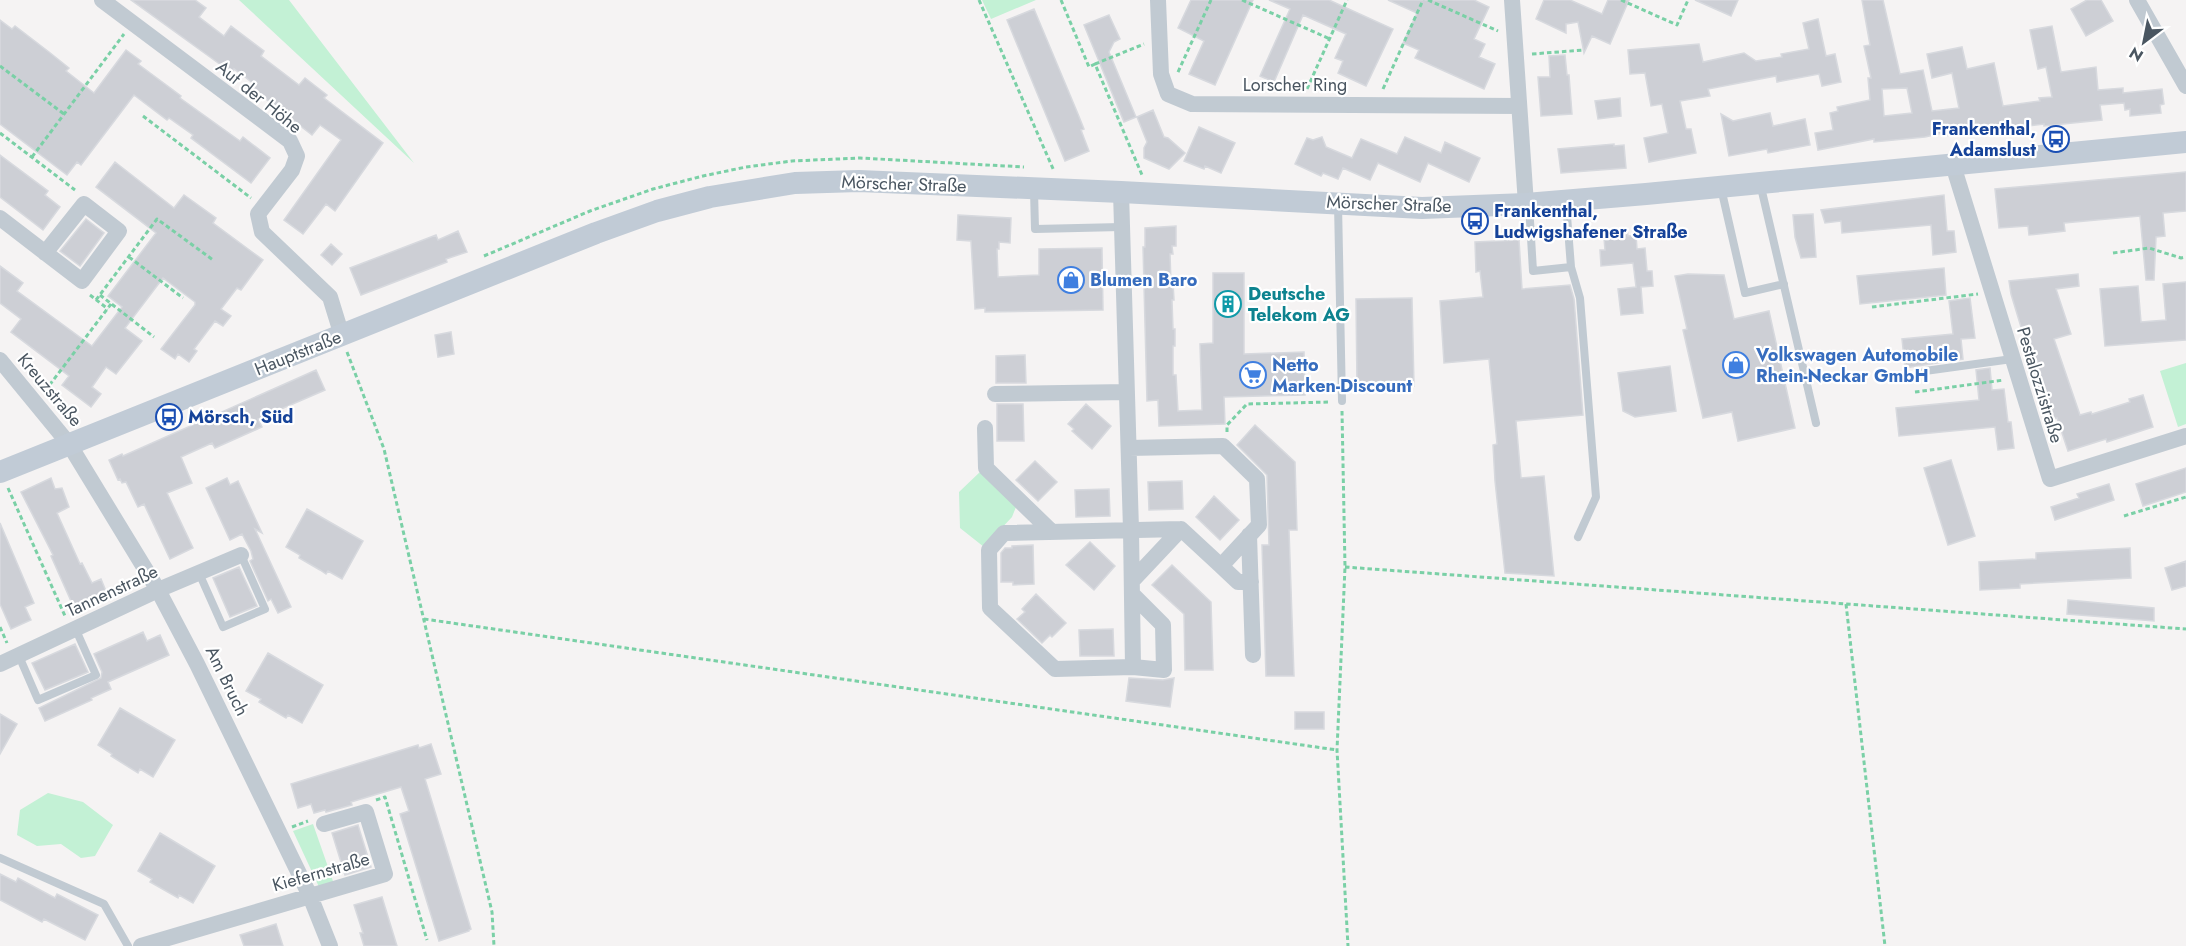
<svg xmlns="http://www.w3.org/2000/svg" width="2186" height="946" viewBox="0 0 2186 946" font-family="Jost,sans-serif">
<rect width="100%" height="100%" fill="#f5f3f3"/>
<!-- green -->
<path fill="#c3f1d5" d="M239,0H289L414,163Z
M982,0H1036L991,19Z
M2186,363V424L2178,427L2160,371Z
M981,471L1016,507L1012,517L984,547L960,528L959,492Z
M48,793L83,802L113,825L95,856L81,858L61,844L37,846L17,835L20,810Z
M313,824L334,884L320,889L293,831Z"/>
<!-- building -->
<path fill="#cdcfd5" stroke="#d7d9de" stroke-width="1.5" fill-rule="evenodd" d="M131,0H195L206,8L199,17L224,36L231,26L264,51L261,56L299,85L305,78L327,95L324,98L383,143L335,211L326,204L303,234L284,220L341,140L320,125L312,135L253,89L255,85L245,77L234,69L232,73Z
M1191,0H1253L1215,85L1189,74L1204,41L1178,28Z
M1269,0H1329L1393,29L1366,86L1338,73L1343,61L1335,58L1346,34L1303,15L1274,82L1260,76L1290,9Z
M1388,0H1474L1489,7L1474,39L1485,44L1479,57L1495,64L1484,89L1415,58L1419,50L1403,43L1417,13Z
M1544,0H1570L1602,14L1608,0H1629L1610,44L1592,36L1584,53L1578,22L1566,24V33L1536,19Z
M1695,0H1738L1731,16Z
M1862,0H1883L1900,74L1923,70L1932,111L1959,108L1952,73L1932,78L1927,54L1962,47L1967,69L1994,63L2003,106L2040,101L2039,98L2052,97L2046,67L2038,69L2030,30L2052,26L2061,72L2096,67L2098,90L2123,88V93L2162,89L2164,104L2160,105L2161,113L2130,116V109L2125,110L2124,103L2100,105L2102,120L2044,126V124L1944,136L1943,133L1925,137L1874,142V139L1818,150L1815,133L1833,130L1830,113L1838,111L1837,107L1870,100L1868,78H1871L1864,46L1870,45ZM1907,88L1912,113L1884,116L1882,89Z
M2087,0H2101L2113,21L2086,36L2071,9Z
M1034,9L1078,114L1084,129L1081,130L1089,151L1065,161L1007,20Z
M1109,15L1120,39L1114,42L1109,52L1136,117L1124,122L1084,25Z
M1818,19L1826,56L1835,54L1841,82L1822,86L1819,74L1777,82L1776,76L1708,89L1710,96L1680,101L1686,129H1691L1696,153L1649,162L1644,138L1668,133L1662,104L1651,106L1645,73L1630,74L1628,50L1699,44L1703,62L1744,53L1756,61L1782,57L1781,54L1809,49L1803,23Z
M0,20L12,29L15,26L49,52L69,68L66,71L94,93L126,50L141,61L138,64L181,96L180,98L240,141L243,137L270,158L251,183L191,138L193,135L169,118L167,120L134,95L81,165L77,162L67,175L0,124Z
M1565,55L1567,75H1569L1572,114L1541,116L1538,77H1550L1549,56Z
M1620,98L1621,116L1598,119L1595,101Z
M1153,110L1164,137L1168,138L1185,153L1169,169L1144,158V148L1147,142L1137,117Z
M1770,113L1773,126L1805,119L1810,145L1768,153L1767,149L1729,156L1721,114L1733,121Z
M1199,127L1235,143L1221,173L1205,166L1204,169L1184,161Z
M1322,137L1326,147L1352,158L1361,139L1397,154L1405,137L1441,153L1445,142L1480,158L1469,182L1428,163L1420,182L1378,163L1370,180L1343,168L1338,179L1323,173L1321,176L1295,164L1307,138L1313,140Z
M1614,144V146L1624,145L1626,168L1561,173L1558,149Z
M0,155L48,191L45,195L60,207L43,230L0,197Z
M115,162L174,208L184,195L216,218L213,223L263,260L241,290L237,288L221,309L231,316L223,326L215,321L194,349L197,351L189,362L178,354L175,359L161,349L195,305V302L163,278L125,328L142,341L116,374L106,367L92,387L101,394L91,407L62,385L69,376L11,332L21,319L0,303V266L23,283L17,291L92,346L122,307L108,296L156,233L96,187Z
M2186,172V211L2163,213L2165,236L2156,237L2154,280H2146L2140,216L2064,223L2065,231L2029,235L2028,226L1999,228L1995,189Z
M1944,195L1947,231H1954L1956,252L1933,255L1931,225L1842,233L1841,221L1825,223L1821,210Z
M1813,214L1816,257L1801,258L1795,237L1793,215Z
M958,215L1011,218L1010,243L999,242V249H997L998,277L1039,275V249L1102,248L1103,310L985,312V308L975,309L971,241L957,240Z
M86,219L104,233L80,266L60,251Z
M1176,226V246H1172L1173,254H1170L1171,283H1173L1174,300H1172L1173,329H1175V346H1173V375H1176L1178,411L1202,410L1200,344L1213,343V273H1244V354L1304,352L1305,395L1224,397L1225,424L1159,426L1158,400L1147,401L1143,247H1145V228Z
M1627,228L1628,236L1636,235L1637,249L1645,248L1647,271H1652L1653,286L1641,287L1643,313L1621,315L1618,289L1636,287L1633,263L1601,266L1600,250H1605L1604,238L1612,237L1611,230Z
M458,231L467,252L446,259L447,262L361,295L350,268L436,235L438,240Z
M1519,240L1522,289L1570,285L1574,299L1583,415L1516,421L1521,478L1544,476L1554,576L1505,573L1495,481L1493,445L1497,444L1489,359L1444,363L1440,301L1483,297L1480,271L1476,272L1475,242Z
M331,244L342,254L332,265L321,255Z
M1944,268L1946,295L1860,304L1857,276Z
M1688,274L1724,275L1734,319L1769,311L1795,428L1738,441L1732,412L1703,418L1683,330L1687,329L1675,276Z
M2078,274L2079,286L2056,289L2071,334L2054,339L2080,415L2091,412L2092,414L2130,402L2129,399L2143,395L2153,427L2107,442L2106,439L2068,451L2057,418L2048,421L2042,403H2044L2011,294L2009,281Z
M2186,282V340L2105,346L2100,289L2138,286L2141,322L2166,320L2163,284Z
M1412,298L1414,386L1357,387L1356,299Z
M1970,298L1975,338L1961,339L1963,359L1905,368L1902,339L1953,334L1949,301Z
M451,332L454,354L438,357L435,335Z
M1025,355L1026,383H996V356Z
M1670,366L1676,411L1635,417L1623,411L1618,373Z
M1990,368L1992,390L2004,389L2008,422H2011L2014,448L1998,450L1995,427L1899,436L1896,408L1979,400L1976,370Z
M316,370L325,390L258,419L262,427L215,448L212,443L181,457L192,483L167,493L193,548L170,559L144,504L138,507L126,482L122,483L120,479L118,480L109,460L122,454L123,456Z
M997,404H1023L1024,441H997Z
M1086,404L1111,426L1092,449L1072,431L1074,429L1068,424Z
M1255,425L1295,462L1297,530H1289L1294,676H1266L1262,545H1269L1267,475L1237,445Z
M1951,460L1975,536L1948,545L1924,468Z
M1035,461L1057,482L1038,501L1016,480Z
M2186,468V492L2143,506L2136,484Z
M51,478L55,489L62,488L69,507L57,513L80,564L82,563L92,583L101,579L108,596L75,610L51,556L53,555L21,492Z
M227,478L230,485L238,481L262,533L255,529L291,607L278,613L271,599L268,601L250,561L253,559L251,551L242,534L230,540L206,488Z
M1182,481L1183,509L1149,510L1148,482Z
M2109,484L2114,500L2055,520L2051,507L2079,498L2077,494Z
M1109,489L1110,516L1076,517L1075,490Z
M1214,496L1239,520L1220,540L1196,517Z
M307,509L363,541L342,579L328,571L326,574L320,570L299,558L300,555L286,547Z
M0,523L34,603L25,607L31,620L11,629L0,604Z
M1090,542L1115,566L1094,590L1066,565Z
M1033,545L1034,584L1013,585V582H1001V553L1005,548H1012V546Z
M2130,548L2131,578L2020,584V588L1980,590L1979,562L2036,559V553Z
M2186,561V586L2172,590L2165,568Z
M1172,565L1211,602L1213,670H1185L1184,614L1152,585Z
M239,567L257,606L230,617L213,578Z
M1036,594L1066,623L1052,637L1050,635L1042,643L1017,619L1025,612L1022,609Z
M2068,600L2154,608V621L2067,614Z
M1113,629L1114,656H1080L1079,630Z
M143,632L147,641L160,635L169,655L108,682L111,689L91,698L92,700L45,721L39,708L101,678L102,672L94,654Z
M75,644L88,672L45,690L32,663Z
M268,653L323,685L302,723L288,715L286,718L259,702L261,699L246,691Z
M1129,678L1163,680L1174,678L1170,707L1126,701Z
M120,708L175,740L153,777L140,769L138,773L111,756L112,754L98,745Z
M1295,712H1324V729H1295Z
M0,714L17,724L0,754Z
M431,744L441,774L425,779L471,929L469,930V931L439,941L400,814L409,811L401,787L351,802L352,805L326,812L325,810L314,813L311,804L298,808L291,784L418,745L419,748Z
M358,825L371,867L345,875L332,833Z
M160,833L215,866L193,903L179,895L178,898L150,882L152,879L138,871Z
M0,874L16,882L18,878L55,898L57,894L98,915L85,940L44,919L42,922L0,900Z
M382,897L397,946H364L360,933H363L354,905Z
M276,924L283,946H244L240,935Z"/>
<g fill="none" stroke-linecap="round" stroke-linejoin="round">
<!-- path -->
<path stroke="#7ad0a6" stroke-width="3" stroke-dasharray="4.5 3" stroke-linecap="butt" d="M979,0L1054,171
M1061,0L1089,67L1095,64L1142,175
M1242,0L1330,39
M1428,0L1498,31
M1621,0L1677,25L1688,0
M1532,54L1584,50
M1095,64L1144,44
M0,66L64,114
M1178,72L1211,0
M1307,89L1347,0
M1383,89L1423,0
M143,116L251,198
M0,133L75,190
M32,157L124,34
M2113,253L2149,248L2181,258L2186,257
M484,256L590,211L653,189L703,176L746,167L792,161L860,158L1024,167
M129,257L183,298
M90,295L108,309
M100,295L154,337
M96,300L157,219L213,260
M1872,307L1978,294
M347,352L384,449L492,912L494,946
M45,391L111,304
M1915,392L2004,380
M1342,411L1345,567L1337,750L1348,946
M1227,432V425L1247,404L1330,402
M8,488L65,616
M2124,516L2186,497
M1345,567L2186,629
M1846,604L1885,946
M424,619L1337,750
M0,627L7,643
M376,800L385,797L427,940
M292,827L308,821"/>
<!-- lane -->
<path stroke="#c1cad2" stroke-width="8" d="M1760,183L1816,423
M1721,188L1745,293L1784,284
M1034,190L1035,229L1121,227
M1338,204L1342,401
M1529,204L1533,271L1571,267L1566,203
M1571,267L1580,298L1596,497L1578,537
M1925,371L2012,359
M199,573L223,627L265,609L241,555
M19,656L38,700L96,675L76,630
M0,858L104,904L128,946"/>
<!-- street -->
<path stroke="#c1cad2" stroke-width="16" d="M102,0L290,141L297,156L292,170L258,214L262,232L330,297L342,336
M1158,0L1161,74L1168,94L1192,104L1519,106
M1512,0L1526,204
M2137,0L2186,86
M1953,165L2050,479L2186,436
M1121,192L1131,530L1133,667L1164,670L1163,625L1132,594
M0,218L82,281L119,231L84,204L45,253
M0,360L69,444L158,590L197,664L310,896L330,946
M995,394L1127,392
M985,428L986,468L1052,532
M1129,448L1223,446L1257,479L1259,525L1221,566L1181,529L1004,533L989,550L990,608L1055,669L1133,667
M1249,535L1253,655
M1221,566L1238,582H1251
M1132,581L1181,529
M0,664L158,590L241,555
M141,946L385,874L366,812L324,824"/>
<!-- secondary -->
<path stroke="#c1cbd6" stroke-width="22" d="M0,472L596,233L657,211L710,197L795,183L859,181L1121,192L1422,208L1526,204L1646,194L2186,142"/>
</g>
<!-- icons -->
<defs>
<symbol id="bus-ring" viewBox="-11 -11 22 22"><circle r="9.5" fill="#fff" stroke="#1a4fb4" stroke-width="1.5"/><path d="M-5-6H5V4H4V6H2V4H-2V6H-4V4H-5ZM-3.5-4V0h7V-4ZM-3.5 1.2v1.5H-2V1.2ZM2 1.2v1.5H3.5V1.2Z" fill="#1a4fb4"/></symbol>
<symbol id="shop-ring" viewBox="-11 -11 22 22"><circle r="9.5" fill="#fff" stroke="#3f7fe0" stroke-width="1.5"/><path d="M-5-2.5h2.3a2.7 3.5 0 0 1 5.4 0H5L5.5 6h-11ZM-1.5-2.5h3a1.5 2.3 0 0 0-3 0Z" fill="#3f7fe0"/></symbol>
<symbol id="building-ring" viewBox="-11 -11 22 22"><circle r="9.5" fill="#fff" stroke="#0f9aa8" stroke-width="1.5"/><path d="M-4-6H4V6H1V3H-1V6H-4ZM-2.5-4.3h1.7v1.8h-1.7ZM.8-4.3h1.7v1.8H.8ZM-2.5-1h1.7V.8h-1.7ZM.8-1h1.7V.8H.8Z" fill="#0f9aa8"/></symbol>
<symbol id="supermarket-ring" viewBox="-11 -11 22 22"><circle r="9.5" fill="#fff" stroke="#3f7fe0" stroke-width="1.5"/><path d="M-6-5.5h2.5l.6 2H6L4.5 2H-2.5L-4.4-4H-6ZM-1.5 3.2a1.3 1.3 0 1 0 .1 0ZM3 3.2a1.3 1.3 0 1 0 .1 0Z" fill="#3f7fe0"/></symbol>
</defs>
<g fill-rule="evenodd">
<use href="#bus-ring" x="2041" y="124" width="30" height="30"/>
<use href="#bus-ring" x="1460" y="206" width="30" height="30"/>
<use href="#shop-ring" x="1056" y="265" width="30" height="30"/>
<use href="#building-ring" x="1213" y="289" width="30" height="30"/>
<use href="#shop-ring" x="1721" y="350" width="30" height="30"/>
<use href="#supermarket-ring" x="1238" y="360" width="30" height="30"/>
<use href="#bus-ring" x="154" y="402" width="30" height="30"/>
</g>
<g text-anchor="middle" stroke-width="4.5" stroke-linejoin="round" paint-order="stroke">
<!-- street labels -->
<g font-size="18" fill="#4a5661" stroke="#fff">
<text x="1295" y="91">Lorscher Ring</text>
<text transform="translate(259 97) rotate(39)" y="6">Auf der Höhe</text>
<text transform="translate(904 184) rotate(2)" y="6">Mörscher Straße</text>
<text transform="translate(1389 204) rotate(2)" y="6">Mörscher Straße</text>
<text transform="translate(298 353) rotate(-22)" y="6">Hauptstraße</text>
<text transform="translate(2040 385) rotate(73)" y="6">Pestalozzistraße</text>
<text transform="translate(50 390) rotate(50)" y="6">Kreuzstraße</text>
<text transform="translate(112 591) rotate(-25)" y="6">Tannenstraße</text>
<text transform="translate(227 681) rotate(64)" y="6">Am Bruch</text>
<text transform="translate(321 872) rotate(-16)" y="6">Kiefernstraße</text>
</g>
<!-- transit labels -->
<g font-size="18" font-weight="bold" fill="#164399" stroke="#fff" text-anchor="start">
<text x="2036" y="135" text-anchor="end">Frankenthal,<tspan x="2036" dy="21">Adamslust</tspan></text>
<text x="1494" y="217">Frankenthal,<tspan x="1494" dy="21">Ludwigshafener Straße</tspan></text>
<text x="188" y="423">Mörsch, Süd</text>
</g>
<!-- shop labels -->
<g font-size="18" font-weight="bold" fill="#366cbe" stroke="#fff" text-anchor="start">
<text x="1090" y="286">Blumen Baro</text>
<text x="1756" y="361">Volkswagen Automobile<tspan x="1756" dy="21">Rhein-Neckar GmbH</tspan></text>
<text x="1272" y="371">Netto<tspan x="1272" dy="21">Marken-Discount</tspan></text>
</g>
<!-- culture labels -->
<g font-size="18" font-weight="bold" fill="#0d838f" stroke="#fff" text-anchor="start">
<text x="1248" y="300">Deutsche<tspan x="1248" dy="21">Telekom AG</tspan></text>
</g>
</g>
<!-- north arrow -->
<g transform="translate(2144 42) rotate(212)" stroke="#ffffff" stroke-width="4.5" paint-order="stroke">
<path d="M0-4.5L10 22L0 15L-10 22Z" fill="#4a5661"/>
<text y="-9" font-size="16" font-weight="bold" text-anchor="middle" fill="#4a5661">N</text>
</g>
</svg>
